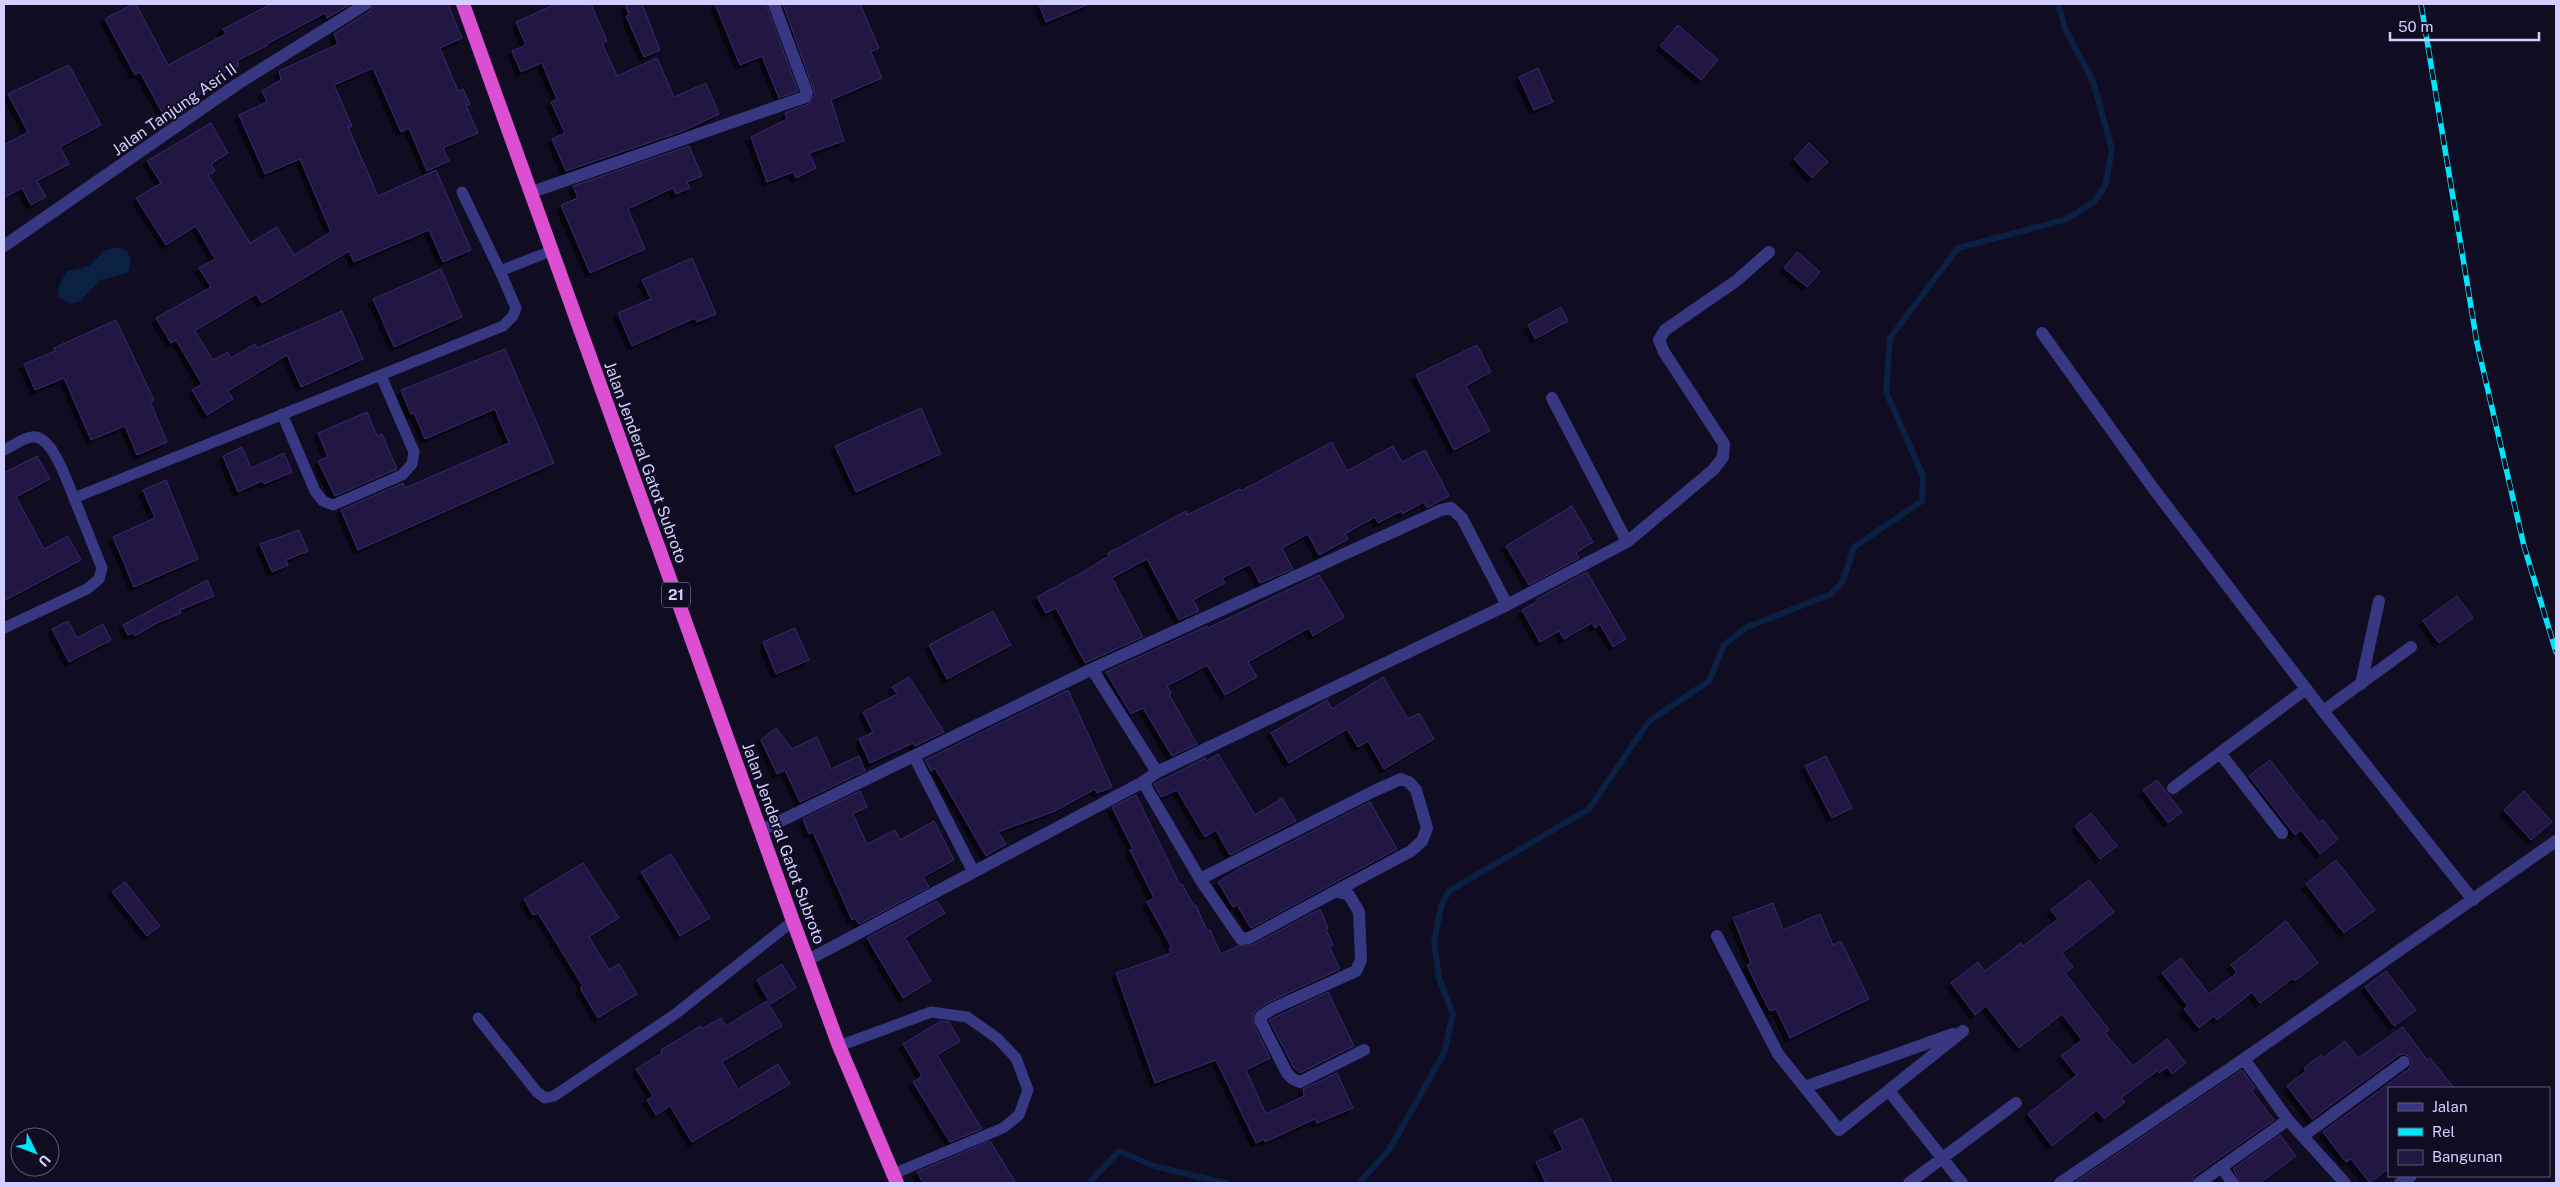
<svg xmlns="http://www.w3.org/2000/svg" width="2560" height="1187" viewBox="0 0 2560 1187" font-family="'Public Sans',sans-serif">
<defs>
<filter id="shadow"><feDropShadow dx="-4.5" dy="4.5" stdDeviation="0" flood-color="#0009"/></filter>
</defs>
<rect width="100%" height="100%" fill="#100d22"/>
<!-- water -->
<path fill="#0a2144" d="M115,247L127,251L131,259L128,273L100,280L80,301L70,304L58,296L60,284L67,271L89,266L104,251Z"/>
<g fill="none" stroke-linecap="round" stroke-linejoin="round">
<!-- stream -->
<path stroke="#0a2144" stroke-width="6" d="M1089,1183L1119,1151L1154,1166L1225,1183
M1359,1183L1389,1150L1444,1053L1453,1014L1439,978L1434,942L1441,906L1449,891L1589,809L1649,721L1709,681L1724,645L1745,628L1831,594L1843,581L1854,547L1922,501L1923,476L1886,392L1890,338L1958,248L2067,219L2095,201L2105,186L2112,150L2093,81L2066,31L2058,4"/>
</g>
<!-- building -->
<path fill="#201943" stroke="#362a70" filter="url(#shadow)" d="M133,4H136L168,65L226,34L223,29L271,4H351L327,18L325,13L267,44L268,45L237,61L239,65L202,84L206,91L163,114L140,72L135,75L105,19Z
M374,4H448L462,38L440,48L458,91L463,89L470,104L466,105L478,133L443,148L449,161L427,171L409,128L401,132L373,68L334,85L352,126L348,127L378,196L436,170L471,250L443,262L429,230L354,262L349,251L262,303L256,294L195,331L213,360L228,352L231,358L255,344L257,348L342,311L363,359L301,387L287,355L228,391L233,399L207,415L192,390L202,384L176,340L171,343L156,318L211,287L199,268L215,259L196,226L166,245L136,198L161,183L147,161L211,123L228,153L211,164L215,171L208,175L250,243L277,227L294,255L331,232L300,159L265,174L239,115L267,102L262,91L281,80L279,71L338,44L334,34L370,11Z
M556,4H591L607,41L602,43L617,76L657,58L674,97L706,83L719,114L683,131L566,171L552,139L565,133L551,102L557,99L542,63L521,72L512,51L526,45L516,22Z
M625,4H642L660,50L644,57L626,16L629,15Z
M715,4H766L798,91L779,98L762,56L740,65Z
M783,4H860L879,48L871,52L882,78L831,100L844,141L809,153L816,168L796,178L793,172L767,182L751,137L787,119L785,113L808,104L815,94Z
M1039,4H1089L1046,22Z
M1678,25L1718,60L1701,80L1660,46Z
M69,65L101,125L60,147L69,164L37,181L46,197L31,205L22,188L4,198V145L28,132L8,94Z
M1538,68L1553,102L1534,110L1519,77Z
M1809,143L1828,162L1812,178L1794,159Z
M689,146L702,176L687,182L690,188L676,194L673,188L628,209L645,249L590,273L561,205L578,198L573,186Z
M1797,252L1820,272L1807,287L1784,268Z
M692,258L716,314L697,322L695,318L632,346L618,313L651,299L642,280Z
M441,269L462,317L394,347L373,299Z
M1561,307L1568,321L1535,339L1528,325Z
M116,320L154,400L150,401L167,442L137,455L125,426L91,440L64,378L35,390L24,364L55,351L54,348Z
M1477,345L1491,372L1466,386L1490,431L1454,450L1416,375Z
M505,349L554,463L358,550L341,510L403,483L405,488L509,443L495,409L425,439L414,413L411,414L401,390Z
M921,408L941,454L856,492L835,446Z
M367,412L377,436L382,434L397,469L335,496L318,461L328,457L318,433Z
M1332,442L1347,471L1393,446L1402,462L1425,450L1449,496L1427,508L1424,502L1402,514L1401,511L1378,523L1375,517L1345,534L1348,539L1319,555L1308,534L1282,548L1293,569L1260,583L1250,564L1222,578L1225,583L1193,600L1199,611L1179,620L1147,559L1112,578L1143,637L1085,663L1056,608L1046,613L1037,597L1083,572L1109,556L1107,554L1186,511L1187,515L1240,489L1241,491Z
M242,447L251,468L284,453L292,472L264,484L262,481L238,492L223,456Z
M37,456L50,479L16,497L44,549L68,536L81,560L4,601V473Z
M166,480L198,559L134,587L113,537L155,518L143,490Z
M1572,506L1593,542L1576,553L1579,558L1529,585L1506,546Z
M299,530L308,551L286,560L288,565L272,572L260,544Z
M1587,572L1626,639L1613,647L1600,624L1595,628L1592,623L1564,639L1559,631L1540,642L1522,610L1538,601L1537,599Z
M1319,575L1344,617L1313,636L1309,628L1248,662L1257,677L1225,695L1207,665L1167,686L1171,693L1169,694L1197,744L1172,756L1143,708L1131,714L1106,672L1207,626L1208,628Z
M207,580L214,596L180,610L181,613L157,623L135,636L133,633L128,635L123,625Z
M2457,596L2473,618L2439,643L2423,621Z
M993,611L1011,645L947,679L929,645Z
M68,621L77,638L103,624L111,640L69,662L52,629Z
M795,628L809,660L776,674L763,642Z
M909,677L944,732L915,746L913,743L870,763L859,739L873,732L863,712L897,694L892,687Z
M1383,677L1408,719L1419,713L1434,739L1384,769L1368,741L1358,747L1347,729L1289,763L1271,733L1327,700L1332,709Z
M1068,690L1112,787L1097,793L1095,789L1055,811L998,832L1006,844L986,856L935,768L931,771L925,760Z
M776,728L792,749L817,737L831,769L859,756L865,771L800,802L785,770L777,774L761,740Z
M1218,754L1255,815L1282,798L1296,821L1230,855L1216,830L1205,837L1177,790L1161,797L1154,784L1205,758L1207,761Z
M1826,756L1852,808L1832,818L1805,766Z
M2270,760L2319,823L2323,820L2338,839L2320,854L2301,830L2295,835L2249,776Z
M2157,780L2182,812L2168,823L2143,790Z
M860,791L867,807L853,814L867,844L895,830L900,840L934,821L954,860L923,877L929,887L859,924L855,918L852,920L813,832L809,834L803,819Z
M2524,791L2552,822L2531,840L2504,810Z
M1136,795L1180,885L1182,884L1194,906L1196,905L1207,931L1210,930L1221,954L1238,946L1253,945L1320,909L1328,928L1326,930L1333,945L1329,946L1340,969L1269,1002L1254,1012V1025L1270,1058L1246,1070L1266,1114L1304,1096L1303,1089L1337,1073L1353,1108L1317,1123L1315,1119L1265,1142L1264,1139L1256,1143L1216,1060L1155,1083L1116,973L1171,953L1169,949L1172,948L1147,902L1154,898L1130,850L1133,849L1112,807Z
M1370,802L1397,849L1251,928L1237,905L1233,907L1218,882L1239,869Z
M2091,813L2117,846L2100,859L2075,826Z
M671,854L710,918L680,936L641,872Z
M2336,860L2375,910L2344,933L2306,884Z
M583,863L619,918L589,937L609,970L619,964L637,994L598,1018L580,988L583,986L538,913L533,915L524,899Z
M2089,880L2114,912L2062,953L2073,967L2065,973L2109,1030L2105,1033L2133,1066L2167,1039L2186,1063L2172,1074L2167,1067L2159,1073L2157,1071L2121,1098L2125,1102L2104,1119L2097,1110L2052,1146L2028,1114L2077,1075L2061,1056L2082,1040L2062,1014L2019,1048L1986,1006L1975,1015L1951,983L1978,962L1985,971L2021,943L2023,946L2058,919L2051,910Z
M125,882L160,926L147,936L112,892Z
M937,901L945,913L905,938L931,981L903,998L867,938Z
M1773,903L1783,930L1820,914L1833,945L1841,941L1869,999L1790,1038L1776,1009L1770,1011L1760,992L1747,965L1751,963L1733,918Z
M2286,921L2318,963L2295,981L2293,978L2260,1003L2252,992L2217,1020L2214,1016L2199,1028L2184,1009L2188,1006L2162,973L2181,958L2209,994L2237,973L2231,965Z
M782,964L796,988L771,1004L757,980Z
M2386,971L2416,1010L2394,1026L2365,987Z
M1328,992L1354,1046L1300,1073L1294,1068L1269,1020Z
M767,1001L782,1026L722,1062L738,1089L778,1064L790,1084L692,1142L670,1106L656,1115L647,1100L653,1096L636,1069L662,1053L661,1050L701,1026L702,1029L721,1018L726,1026Z
M941,1021L949,1022L960,1041L937,1055L982,1129L950,1142L913,1082L922,1076L903,1044Z
M2403,1027L2427,1060L2430,1058L2454,1088H2389V1168L2370,1183L2351,1159L2346,1162L2323,1132L2409,1069L2412,1062L2410,1057L2404,1054L2399,1055L2312,1119L2287,1086L2306,1071L2304,1068L2321,1055L2323,1058L2345,1041L2358,1058Z
M2242,1070L2255,1088L2251,1090L2274,1120L2194,1176L2191,1183H2074Z
M1582,1118L1612,1183H1546L1536,1162L1563,1150L1554,1131Z
M2280,1135L2296,1156L2260,1183H2241L2233,1169Z
M990,1141L1016,1183H923L917,1172Z"/>
<g fill="none" stroke-linecap="round" stroke-linejoin="round">
<!-- service -->
<path stroke="#383782" stroke-width="11" d="M462,192L500,271L551,251
M282,414L315,491L323,501L333,505L402,475L412,464L414,452L381,376
M4,450C12,446 23,438 32,437C52,434 67,482 74,498
M4,628L87,589L99,579L102,568L74,498L503,326L513,316L516,308L500,271
M478,1018L537,1092L545,1098L554,1096L674,1015L793,921
M839,1046L931,1012L967,1017L997,1038L1016,1058L1028,1090L1019,1115L1003,1128L893,1174"/>
<!-- minor -->
<path stroke="#383782" stroke-width="12" d="M532,192L805,97L807,93L774,4
M4,246L236,85L366,4
M2042,333L2153,488L2323,711L2473,900
M1552,398L1627,542
M1092,669L1157,772
M2361,684L2379,601
M2323,711L2411,647
M2220,753L2282,833
M914,756L973,871
M1143,782L1200,879L1241,939L1249,938L1336,891L1349,895L1359,912L1361,960L1356,971L1272,1009L1261,1016V1022L1287,1073L1293,1079L1300,1082L1364,1050
M2173,788L2306,689
M762,830L1092,669L1441,510L1451,508L1462,518L1507,605
M1200,879L1376,790L1401,779L1409,782L1416,790L1427,828L1422,841L1411,851L1336,891
M1717,936L1778,1054L1839,1130L1963,1031
M808,960L1143,782L1157,772L1507,605L1627,542L1713,470L1723,457L1724,444L1664,352L1659,340L1665,330L1736,281L1769,252
M2244,1059L2288,1120L2345,1183
M1805,1087L1953,1034
M1889,1091L1962,1183
M2303,1136L2404,1062
M2221,1167L2233,1183
M1909,1183L2016,1103
M2060,1183L2244,1059L2556,841
M2199,1183L2288,1120
M2400,1183L2411,1176"/>
<!-- trunk -->
<path stroke="#dd4fd2" stroke-width="14" d="M463,4L793,921L839,1046L897,1183"/>
<defs>
<path id="rail" d="M2421,4L2477,343L2524,546L2556,652"/>
</defs>
<!-- rail casing -->
<use href="#rail" stroke="#00e6f9" stroke-width="5.5"/>
<!-- rail -->
<use href="#rail" stroke="#100d22" stroke-width="4" stroke-dasharray="11" stroke-linecap="butt"/>
</g>
<g text-anchor="middle" stroke-width="4" stroke-linejoin="round" paint-order="stroke">
<!-- shield labels -->
<rect fill="#100d22" stroke="#9894bd" stroke-width="1" x="662" y="582.5" width="28" height="25" rx="4"/>
<g font-size="15" font-weight="bold" fill="#d2ceff">
<text x="676" y="600">21</text>
</g>
<!-- street labels -->
<g font-size="16" fill="#d2ceff" stroke="#100d22">
<text transform="translate(174 109) rotate(-35)" y="6">Jalan Tanjung Asri II</text>
<text transform="translate(646 462) rotate(70)" y="6">Jalan Jenderal Gatot Subroto</text>
<text transform="translate(784 843) rotate(70)" y="6">Jalan Jenderal Gatot Subroto</text>
</g>
</g>
<!-- border -->
<rect width="2560" height="1187" fill="none" stroke="#d2ceff" stroke-width="10"/>
<!-- legend -->
<rect x="2388" y="1087" width="162" height="90" fill="#100d22" stroke="#5e5a7a"/>
<rect x="2398" y="1103" width="25" height="8" fill="#383782" stroke="#5e5a7a"/>
<text x="2432" y="1112" font-size="15" fill="#d2ceff">Jalan</text>
<rect x="2398" y="1128" width="25" height="8" fill="#00e6f9" stroke="#5e5a7a"/>
<text x="2432" y="1137" font-size="15" fill="#d2ceff">Rel</text>
<rect x="2398" y="1150" width="25" height="15" fill="#201943" stroke="#5e5a7a"/>
<text x="2432" y="1162" font-size="15" fill="#d2ceff">Bangunan</text>
<!-- north arrow -->
<g transform="translate(35 1152) rotate(132)"><circle r="24" fill="#100d22" stroke="#5e5a7a"/>
<path d="M0-4L9 19L0 12L-9 19Z" fill="#00e6f9"/>
<text y="-8" font-size="14" font-weight="bold" text-anchor="middle" fill="#d2ceff">U</text>
</g>
<!-- scale -->
<path d="M2390 32v8h149v-8" fill="none" stroke="#d2ceff" stroke-width="2.5"/>
<text x="2398" y="32" font-size="15" fill="#d2ceff" stroke="#100d22" stroke-width="4" paint-order="stroke">50 m</text>
</svg>
